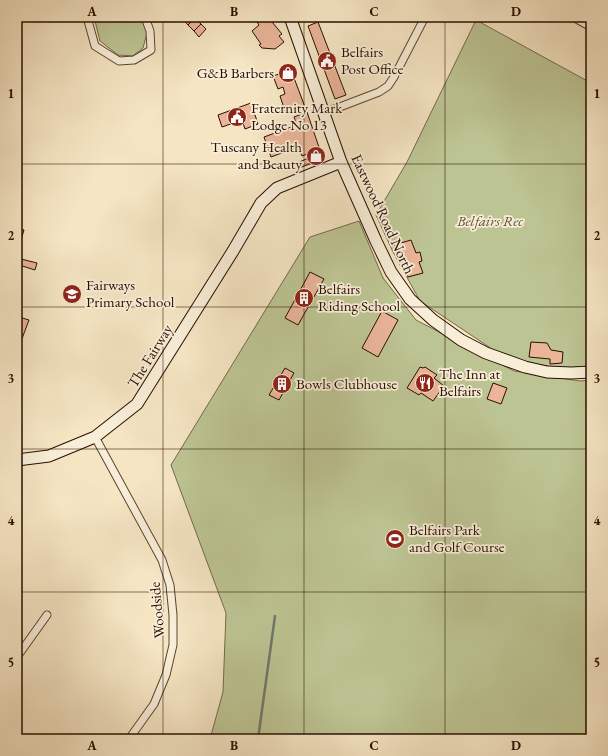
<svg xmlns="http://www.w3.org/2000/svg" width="608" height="756" viewBox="0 0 608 756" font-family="'EB Garamond',serif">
<rect width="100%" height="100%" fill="#f5e5c3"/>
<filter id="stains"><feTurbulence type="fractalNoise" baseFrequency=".005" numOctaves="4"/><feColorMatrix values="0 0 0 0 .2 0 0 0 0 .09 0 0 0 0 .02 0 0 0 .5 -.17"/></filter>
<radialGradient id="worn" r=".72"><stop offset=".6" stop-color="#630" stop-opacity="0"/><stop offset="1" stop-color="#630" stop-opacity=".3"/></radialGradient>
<!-- green -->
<path fill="#bdc493" stroke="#73694a" d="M94,17H142L147,33L143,48L133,56L118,55L100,41Z
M476,20L591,83V365L572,369L510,361L420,301L393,252L376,215L407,162Z
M359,221L383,278L416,320L514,371L580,381L591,380V739H210L223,692L226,613L171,465L310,237Z"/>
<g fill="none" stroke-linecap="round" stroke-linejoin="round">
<!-- stream -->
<path stroke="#6e786d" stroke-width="2.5" d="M258,739L275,616"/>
</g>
<!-- building -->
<path fill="#eab599" stroke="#290e00" d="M185,17H194L195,18L188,25L183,19Z
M257,17H268L282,34L279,36L284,42L275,49L262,48L259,45L261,44L252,31L259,25L255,19Z
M195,18L201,24L194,31L188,25Z
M318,22L346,95L335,99L308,26Z
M201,24L206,29L199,37L194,31Z
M291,70L305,107L286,114L280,96L285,94L283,87L278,89L273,76Z
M251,103L258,124L245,129L242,120L222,127L218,115Z
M307,112L323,159L299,168L297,163L311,157L310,153L302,156L298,147L271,157L264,137L297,125L294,117Z
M17,228L24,230L17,253Z
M411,240L416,253L420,252L422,261L419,262L423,273L408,277L394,245Z
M21,259L37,263L35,270L19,265Z
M310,272L324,279L298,325L285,318Z
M382,311L398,320L378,357L362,348Z
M19,317L29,320L20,344L17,343V322Z
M531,342L547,343L551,350L563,352L562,363L550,364V359L529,357Z
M420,367L423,368L425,367L437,375L434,378L444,386L433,401L421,393L419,395L407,388Z
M285,368L294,373L279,400L269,395Z
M493,383L507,388L501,404L487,399Z"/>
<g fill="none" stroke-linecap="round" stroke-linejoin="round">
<defs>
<path id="street" d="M87,17L95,46L119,61L134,60L151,50L150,31L145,17
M573,17L591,27
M324,113L379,92L388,86L394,77L425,17
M95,437L162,560L170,585L173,615V645L166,675L154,704L129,739
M17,657L47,615"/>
<path id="secondary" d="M290,17L341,162L376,241L391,272L410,299L433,320L461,340L486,353L525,367L547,372L571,373L591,372
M17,460L49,456L95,437L137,404L233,251L261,203L277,188L341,162"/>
</defs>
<!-- street casing -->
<use href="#street" stroke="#5c4431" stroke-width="9"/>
<!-- secondary casing -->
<use href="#secondary" stroke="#290e00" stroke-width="13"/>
<!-- street -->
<use href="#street" stroke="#f8eed8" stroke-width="7"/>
<!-- secondary -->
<use href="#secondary" stroke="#f8eed8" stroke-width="11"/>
</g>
<!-- grid -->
<path fill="none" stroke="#290e00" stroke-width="1" stroke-opacity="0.55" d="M163,17V739M304,17V739M445,17V739M17,164H591M17,307H591M17,449H591M17,592H591"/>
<!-- icons -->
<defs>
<symbol id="civic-disc" viewBox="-11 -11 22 22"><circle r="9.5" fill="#8f2418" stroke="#f8eed8"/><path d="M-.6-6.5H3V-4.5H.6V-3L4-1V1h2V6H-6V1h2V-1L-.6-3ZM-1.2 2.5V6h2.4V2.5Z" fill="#fff"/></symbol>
<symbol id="shop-disc" viewBox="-11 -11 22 22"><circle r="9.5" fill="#8f2418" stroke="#f8eed8"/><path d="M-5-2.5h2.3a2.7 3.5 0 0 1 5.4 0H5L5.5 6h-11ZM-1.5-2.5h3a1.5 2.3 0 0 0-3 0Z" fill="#fff"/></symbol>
<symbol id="school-disc" viewBox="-11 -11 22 22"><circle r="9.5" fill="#8f2418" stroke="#f8eed8"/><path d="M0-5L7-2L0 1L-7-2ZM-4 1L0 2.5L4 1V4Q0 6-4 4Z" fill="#fff"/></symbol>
<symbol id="building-disc" viewBox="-11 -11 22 22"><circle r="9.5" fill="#8f2418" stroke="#f8eed8"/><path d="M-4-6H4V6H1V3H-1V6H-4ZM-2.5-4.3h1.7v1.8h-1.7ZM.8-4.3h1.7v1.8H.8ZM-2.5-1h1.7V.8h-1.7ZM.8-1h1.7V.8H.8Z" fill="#fff"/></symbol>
<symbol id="restaurant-disc" viewBox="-11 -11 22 22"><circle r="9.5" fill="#8f2418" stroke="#f8eed8"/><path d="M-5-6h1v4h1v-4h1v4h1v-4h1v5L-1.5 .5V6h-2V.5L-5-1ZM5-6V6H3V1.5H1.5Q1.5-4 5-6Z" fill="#fff"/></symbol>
<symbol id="stadium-disc" viewBox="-11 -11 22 22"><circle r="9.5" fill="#8f2418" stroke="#f8eed8"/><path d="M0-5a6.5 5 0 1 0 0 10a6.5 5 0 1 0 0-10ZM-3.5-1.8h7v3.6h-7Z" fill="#fff"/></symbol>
</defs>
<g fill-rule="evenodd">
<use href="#civic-disc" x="316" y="50" width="22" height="22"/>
<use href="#shop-disc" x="277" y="62" width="22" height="22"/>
<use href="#civic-disc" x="226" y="106" width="22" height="22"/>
<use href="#shop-disc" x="305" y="145" width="22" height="22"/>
<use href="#school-disc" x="61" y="283" width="22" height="22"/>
<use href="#building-disc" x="293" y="287" width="22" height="22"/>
<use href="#restaurant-disc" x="414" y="372" width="22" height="22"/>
<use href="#building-disc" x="271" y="373" width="22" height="22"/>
<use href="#stadium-disc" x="384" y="528" width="22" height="22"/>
</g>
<g text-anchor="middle" stroke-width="3.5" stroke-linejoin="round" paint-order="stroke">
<!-- poi labels -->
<g font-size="15" fill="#290e00" stroke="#f8eed8" text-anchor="start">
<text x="341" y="57">Belfairs<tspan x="341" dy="17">Post Office</tspan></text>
<text x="274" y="78" text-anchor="end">G&amp;B Barbers</text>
<text x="251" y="113">Fraternity Mark<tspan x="251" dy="17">Lodge No 13</tspan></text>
<text x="302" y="152" text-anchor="end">Tuscany Health<tspan x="302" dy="17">and Beauty</tspan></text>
<text x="86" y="290">Fairways<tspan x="86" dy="17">Primary School</tspan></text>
<text x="318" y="294">Belfairs<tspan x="318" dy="17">Riding School</tspan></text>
<text x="439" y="379">The Inn at<tspan x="439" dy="17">Belfairs</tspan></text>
<text x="296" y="389">Bowls Clubhouse</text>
<text x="409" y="535">Belfairs Park<tspan x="409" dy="17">and Golf Course</tspan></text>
</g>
<!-- street labels -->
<g font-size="15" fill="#290e00" stroke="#f8eed8">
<text transform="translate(383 214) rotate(65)" y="5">Eastwood Road North</text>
<text transform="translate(150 356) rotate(-58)" y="5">The Fairway</text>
<text transform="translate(157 610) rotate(-95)" y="5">Woodside</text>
</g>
<!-- park labels -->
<g font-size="15" font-style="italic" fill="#5d4e33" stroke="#f8eed8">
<text x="490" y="226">Belfairs Rec</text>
</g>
</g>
<!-- margin -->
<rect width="608" height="756" fill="none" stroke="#f5e5c3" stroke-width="44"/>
<rect x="22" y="22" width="564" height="712" fill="none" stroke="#290e00" stroke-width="1.5"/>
<g font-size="13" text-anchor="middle" font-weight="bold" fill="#290e00">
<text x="92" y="16">A</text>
<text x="234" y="16">B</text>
<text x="374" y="16">C</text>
<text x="516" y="16">D</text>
<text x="11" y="98">1</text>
<text x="597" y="98">1</text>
<text x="11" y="240">2</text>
<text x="597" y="240">2</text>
<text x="11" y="383">3</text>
<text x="597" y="383">3</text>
<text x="11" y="525">4</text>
<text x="597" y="525">4</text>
<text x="11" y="667">5</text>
<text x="597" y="667">5</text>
<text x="92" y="750">A</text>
<text x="234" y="750">B</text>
<text x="374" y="750">C</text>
<text x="516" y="750">D</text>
</g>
<rect width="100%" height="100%" filter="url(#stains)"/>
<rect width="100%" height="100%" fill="url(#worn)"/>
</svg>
